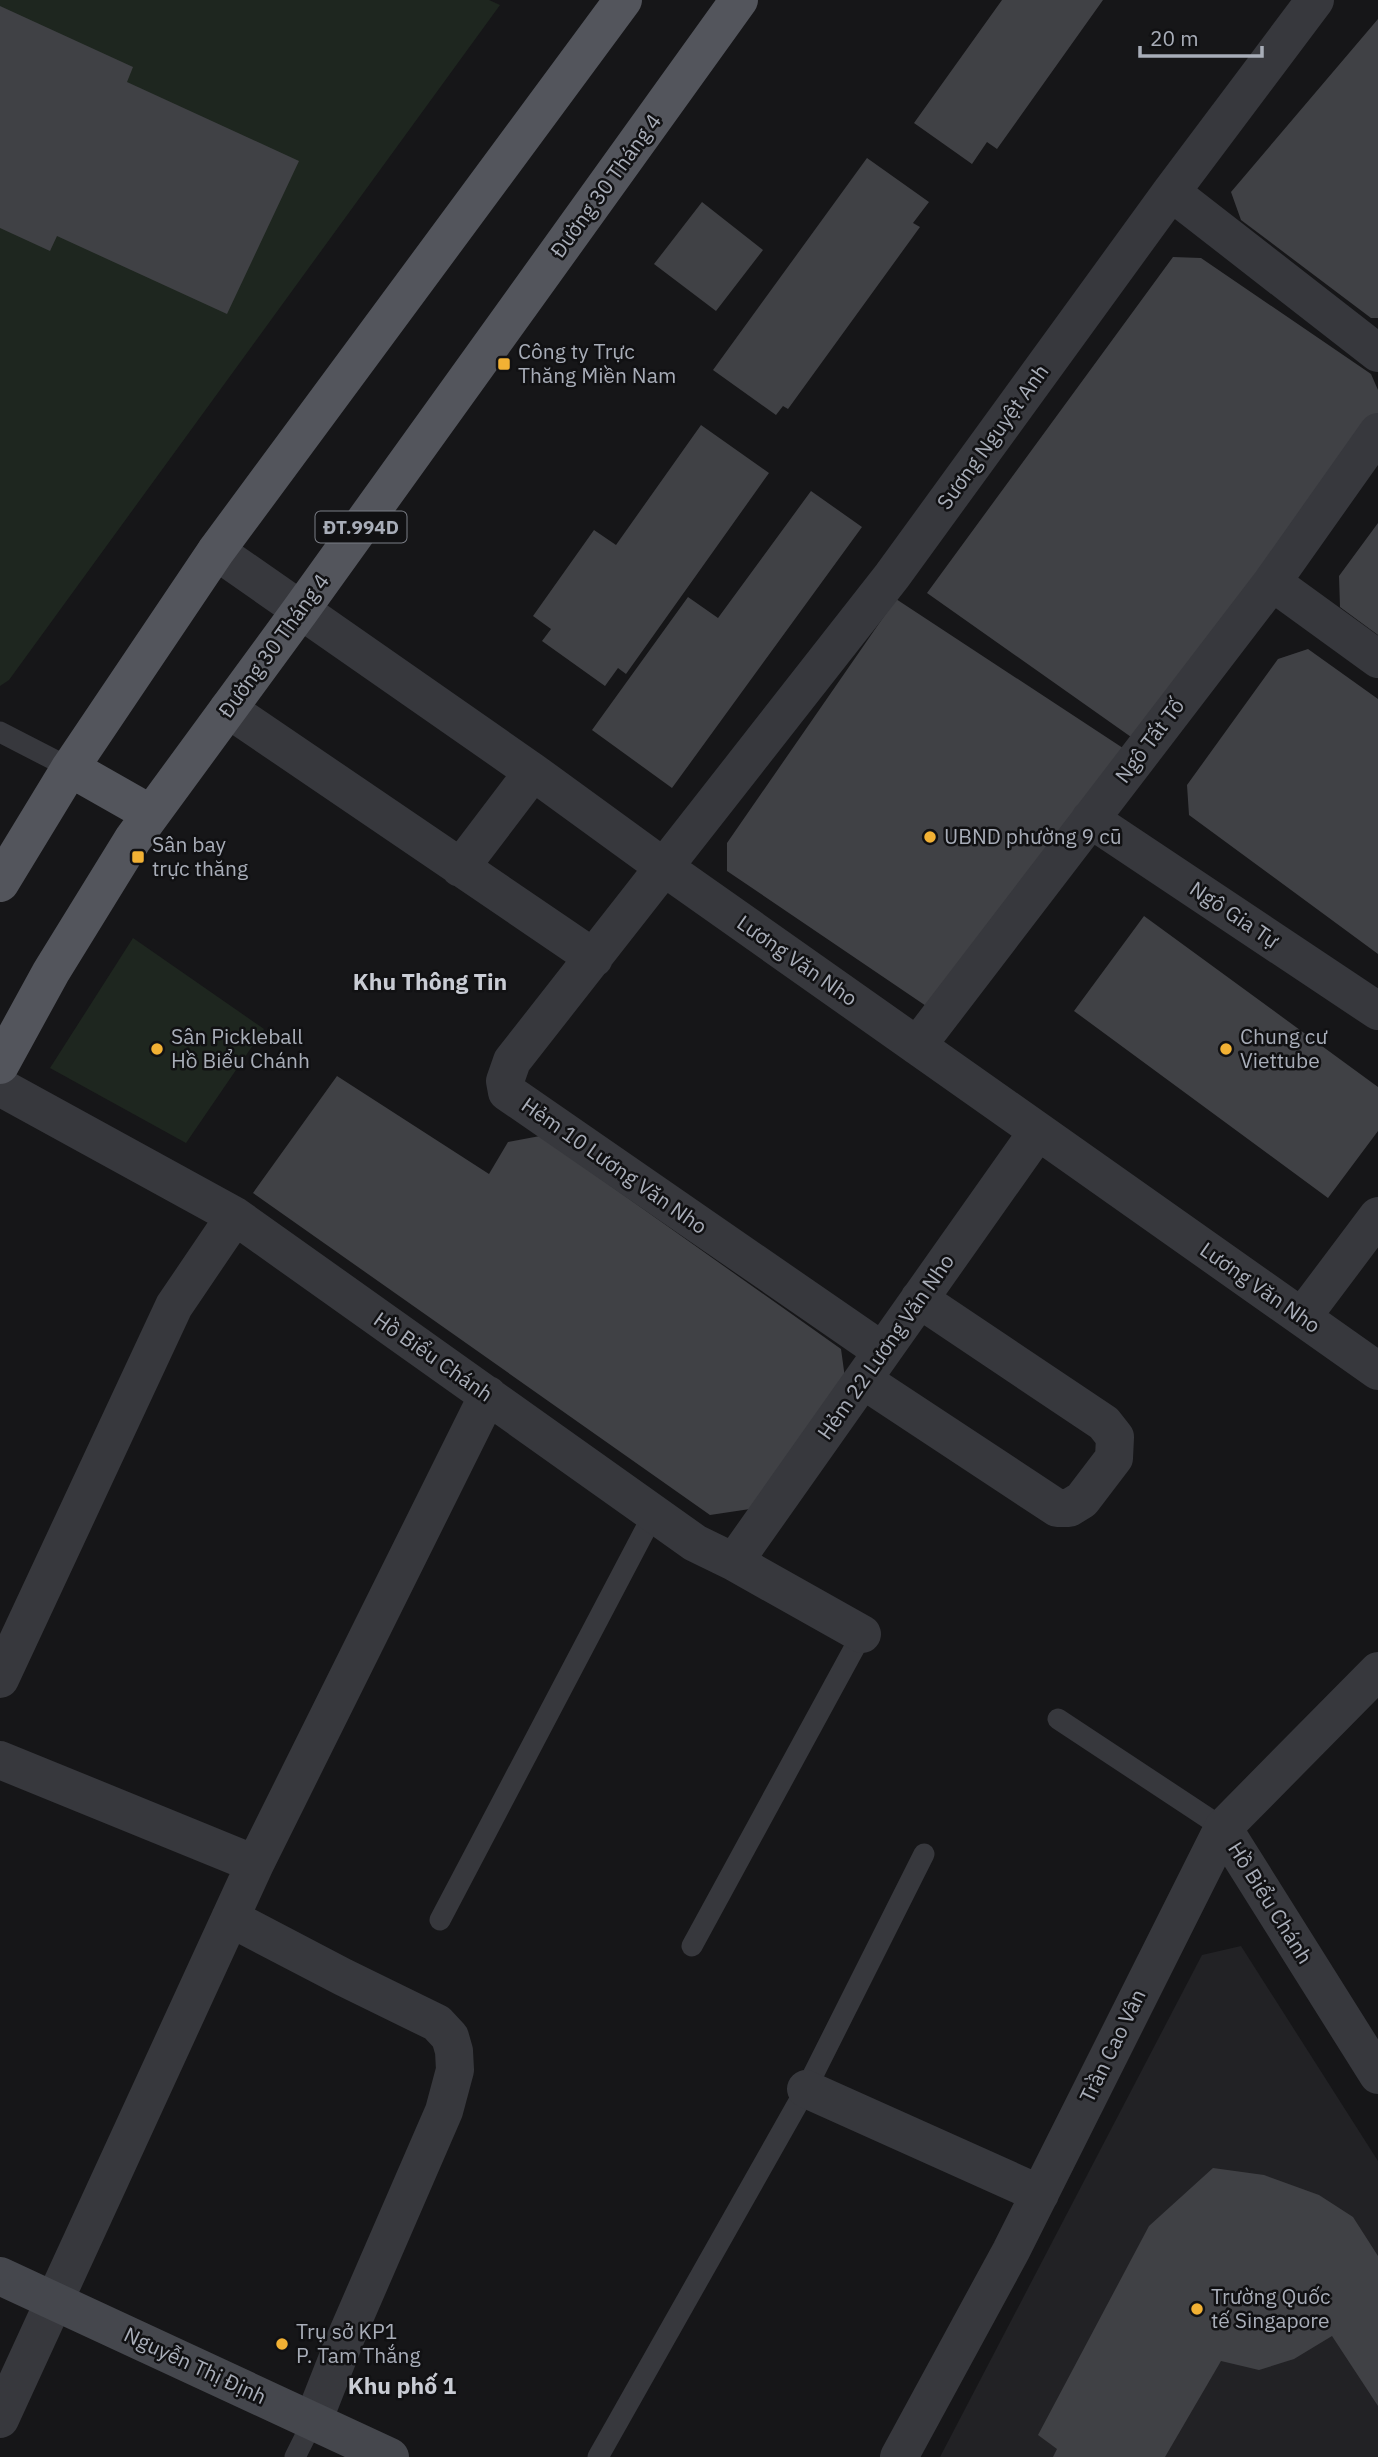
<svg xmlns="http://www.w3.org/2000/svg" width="1378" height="2457" viewBox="0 0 1378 2457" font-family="'IBM Plex Sans',sans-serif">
<rect width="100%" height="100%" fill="#161618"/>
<!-- built -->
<path fill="#222225" d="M1241,1946L1378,2161V2457H940L1202,1955Z"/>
<!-- green -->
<path fill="#1e261f" d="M0,0H489L500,5L9,680L0,686Z
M133,938L264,1029L186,1143L50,1068Z"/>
<!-- building -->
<path fill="#404145" d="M1002,0H1103L997,149L987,142L972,164L914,123Z
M0,6L133,67L127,82L299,161L227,314L57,236L50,251L0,228Z
M1378,19V318H1371L1241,220L1231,192Z
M867,158L929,202L913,223L920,227L788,409L783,406L776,415L713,370Z
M702,202L763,250L716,311L654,264Z
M1173,257L1201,258L1371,374L1378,390V413L1141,744L927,593Z
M701,425L769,473L626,674L618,668L605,686L542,641L551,629L533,616L594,530L616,545Z
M811,491L862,527L672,788L592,730L688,597L718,618Z
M1378,523V635L1340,607L1339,576Z
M896,599L1132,754L932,1010L727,871V843Z
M1308,649L1378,699V954L1189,815L1187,785L1278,659Z
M1144,916L1378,1087V1131L1328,1198L1074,1011Z
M337,1076L489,1174L508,1142L540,1136L841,1349L845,1378L750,1509L710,1515L253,1193Z
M1213,2168L1264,2175L1319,2195L1353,2217L1378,2256V2406L1332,2336L1294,2359L1259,2370L1221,2361L1165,2457H1053L1057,2449L1038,2435L1149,2226Z"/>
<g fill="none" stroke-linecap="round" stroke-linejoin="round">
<!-- lane -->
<path stroke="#37383d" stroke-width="21" d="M0,732L70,768
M1058,1719L1223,1828
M440,1920L653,1515
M692,1946L862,1634
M295,2457L313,2421
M598,2457L806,2089L924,1854"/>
<!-- street -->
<path stroke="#37383d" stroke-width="38" d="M1171,192L1378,353
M216,551L533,772L665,868L1378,1371
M1272,582L1378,659
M228,709L594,958
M1090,819L1378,1011
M460,868L533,772
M917,1046L1272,582L1378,432
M0,1087L235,1216L695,1543L734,1562L862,1634
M1302,1317L1378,1216
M882,1351L507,1092L505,1081L512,1061L892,576L1171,192L1315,0
M863,1380L1057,1508H1069L1082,1500L1114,1458L1115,1437L1104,1423L919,1299
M734,1562L1038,1131
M0,1679L174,1306L235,1216
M0,1760L255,1864
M1223,1828L1378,2075
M230,1918L343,1977L437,2023L450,2037L454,2051L455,2070L444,2111L346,2337L313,2421
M806,2089L1040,2194
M0,2419L255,1864L488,1395
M899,2457L1011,2251L1223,1828L1378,1671"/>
<!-- secondary -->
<path stroke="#45474d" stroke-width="38" d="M0,2276L390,2457"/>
<!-- primary -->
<path stroke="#53555c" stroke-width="38" d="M70,768L151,814
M0,883L70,768L216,551L623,0
M0,1065L51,972L133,839L300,611L739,0"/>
</g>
<!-- markers -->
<g fill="#f2b134" stroke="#111113" stroke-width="2.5">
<rect x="497" y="357" width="14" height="14" rx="3.5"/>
<circle cx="930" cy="837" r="7"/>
<rect x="131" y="850" width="14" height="14" rx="3.5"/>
<circle cx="157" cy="1049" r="7"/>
<circle cx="1226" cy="1049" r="7"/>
<circle cx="1197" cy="2309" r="7"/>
<circle cx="282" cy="2344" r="7"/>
</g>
<g text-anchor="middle" stroke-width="5" stroke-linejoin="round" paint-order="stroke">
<!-- shield labels -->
<rect fill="#111113" stroke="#7b7e86" stroke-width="2" x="315.5" y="511.5" width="91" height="31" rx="5"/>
<g font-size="19" font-weight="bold" fill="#a8adb8">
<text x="361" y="534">ĐT.994D</text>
</g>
<!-- street labels -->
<g font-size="21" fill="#a8adb8" stroke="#111113">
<text transform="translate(606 186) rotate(-54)" y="7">Đường 30 Tháng 4</text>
<text transform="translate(993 437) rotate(-54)" y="7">Sương Nguyệt Anh</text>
<text transform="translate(274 646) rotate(-54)" y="7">Đường 30 Tháng 4</text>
<text transform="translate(1150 741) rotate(-53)" y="7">Ngô Tất Tố</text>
<text transform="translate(1234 915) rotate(34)" y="7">Ngô Gia Tự</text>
<text transform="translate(797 961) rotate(35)" y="7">Lương Văn Nho</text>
<text transform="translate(614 1166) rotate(35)" y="7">Hẻm 10 Lương Văn Nho</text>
<text transform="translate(1260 1288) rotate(35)" y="7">Lương Văn Nho</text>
<text transform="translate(886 1347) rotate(-55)" y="7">Hẻm 22 Lương Văn Nho</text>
<text transform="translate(433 1357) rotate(35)" y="7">Hồ Biểu Chánh</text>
<text transform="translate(1270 1903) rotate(58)" y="7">Hồ Biểu Chánh</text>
<text transform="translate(1113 2046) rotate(-64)" y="7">Trần Cao Vân</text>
<text transform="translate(195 2366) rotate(25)" y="7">Nguyễn Thị Định</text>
</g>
<!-- poi labels -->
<g font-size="21" fill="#a8adb8" stroke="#111113" text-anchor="start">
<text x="518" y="359">Công ty Trực<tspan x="518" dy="24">Thăng Miền Nam</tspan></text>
<text x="944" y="844">UBND phường 9 cũ</text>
<text x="152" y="852">Sân bay<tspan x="152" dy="24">trực thăng</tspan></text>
<text x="171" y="1044">Sân Pickleball<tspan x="171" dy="24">Hồ Biểu Chánh</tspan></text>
<text x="1240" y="1044">Chung cư<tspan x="1240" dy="24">Viettube</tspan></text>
<text x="1211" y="2304">Trường Quốc<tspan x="1211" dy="24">tế Singapore</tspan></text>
<text x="296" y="2339">Trụ sở KP1<tspan x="296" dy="24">P. Tam Thắng</tspan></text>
</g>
<!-- neighbourhood labels -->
<g font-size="23" font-weight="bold" fill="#c9ccd4" stroke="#111113">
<text x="430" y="990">Khu Thông Tin</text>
<text x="402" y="2394">Khu phố 1</text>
</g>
</g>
<!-- scale -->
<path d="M1140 46v10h122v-10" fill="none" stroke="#a8adb8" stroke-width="3.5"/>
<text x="1150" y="46" font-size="21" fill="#a8adb8" stroke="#111113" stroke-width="5" paint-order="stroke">20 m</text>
</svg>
